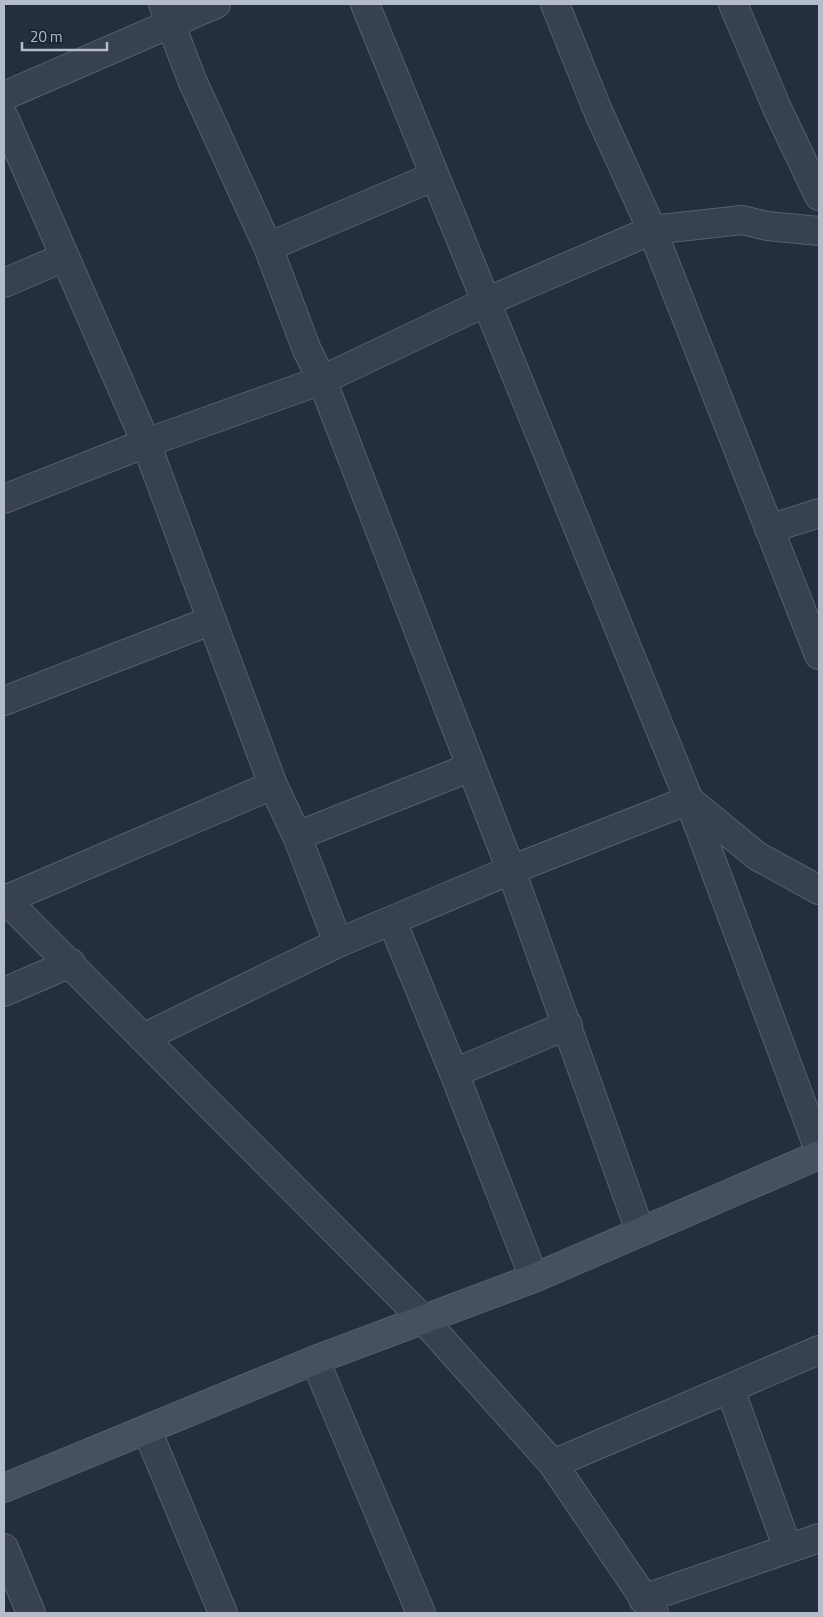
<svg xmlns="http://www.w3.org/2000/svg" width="823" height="1617" viewBox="0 0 823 1617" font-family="'Titillium Web',sans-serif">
<rect width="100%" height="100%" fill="#242f3e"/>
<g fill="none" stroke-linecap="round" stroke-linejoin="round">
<defs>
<path id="street" d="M163,4L192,80L268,247L307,350L322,380L511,870L640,1231
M365,4L689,800L819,1150
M555,4L598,111L652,230L819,655
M733,4L777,108L819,196
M4,96L216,4
M4,117L146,443L273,785L297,836L338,943
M268,247L435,176
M4,283L65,257
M4,499L146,443L322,380L486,302L652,230L742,220L767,226L819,231
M769,529L819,513
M4,701L210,621
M297,836L471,767
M4,898L423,1319L553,1464L654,1613
M5,900L273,785
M392,921L454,1073L534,1278
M4,992L71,963
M143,1038L338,943L511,870L689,800L757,856L819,890
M454,1073L568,1025
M315,1360L421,1613
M730,1389L788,1549
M147,1430L223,1613
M553,1464L819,1350
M4,1548L31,1613
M643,1599L819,1538"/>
<path id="secondary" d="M4,1488L315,1360L534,1278L819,1155"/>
</defs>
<!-- street casing -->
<use href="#street" stroke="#565f6c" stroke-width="30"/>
<!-- secondary casing -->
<use href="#secondary" stroke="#565f6c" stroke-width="30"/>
<!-- street -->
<use href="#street" stroke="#38414e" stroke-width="28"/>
<!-- secondary -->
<use href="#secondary" stroke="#465061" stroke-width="28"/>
</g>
<!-- border -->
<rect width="823" height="1617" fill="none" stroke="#b4bcc9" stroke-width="10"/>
<!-- scale -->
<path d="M22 42v8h85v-8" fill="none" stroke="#b4bcc9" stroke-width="2.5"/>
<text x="30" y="42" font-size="15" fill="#b4bcc9" stroke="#1d2633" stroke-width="4" paint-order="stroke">20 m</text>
</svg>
